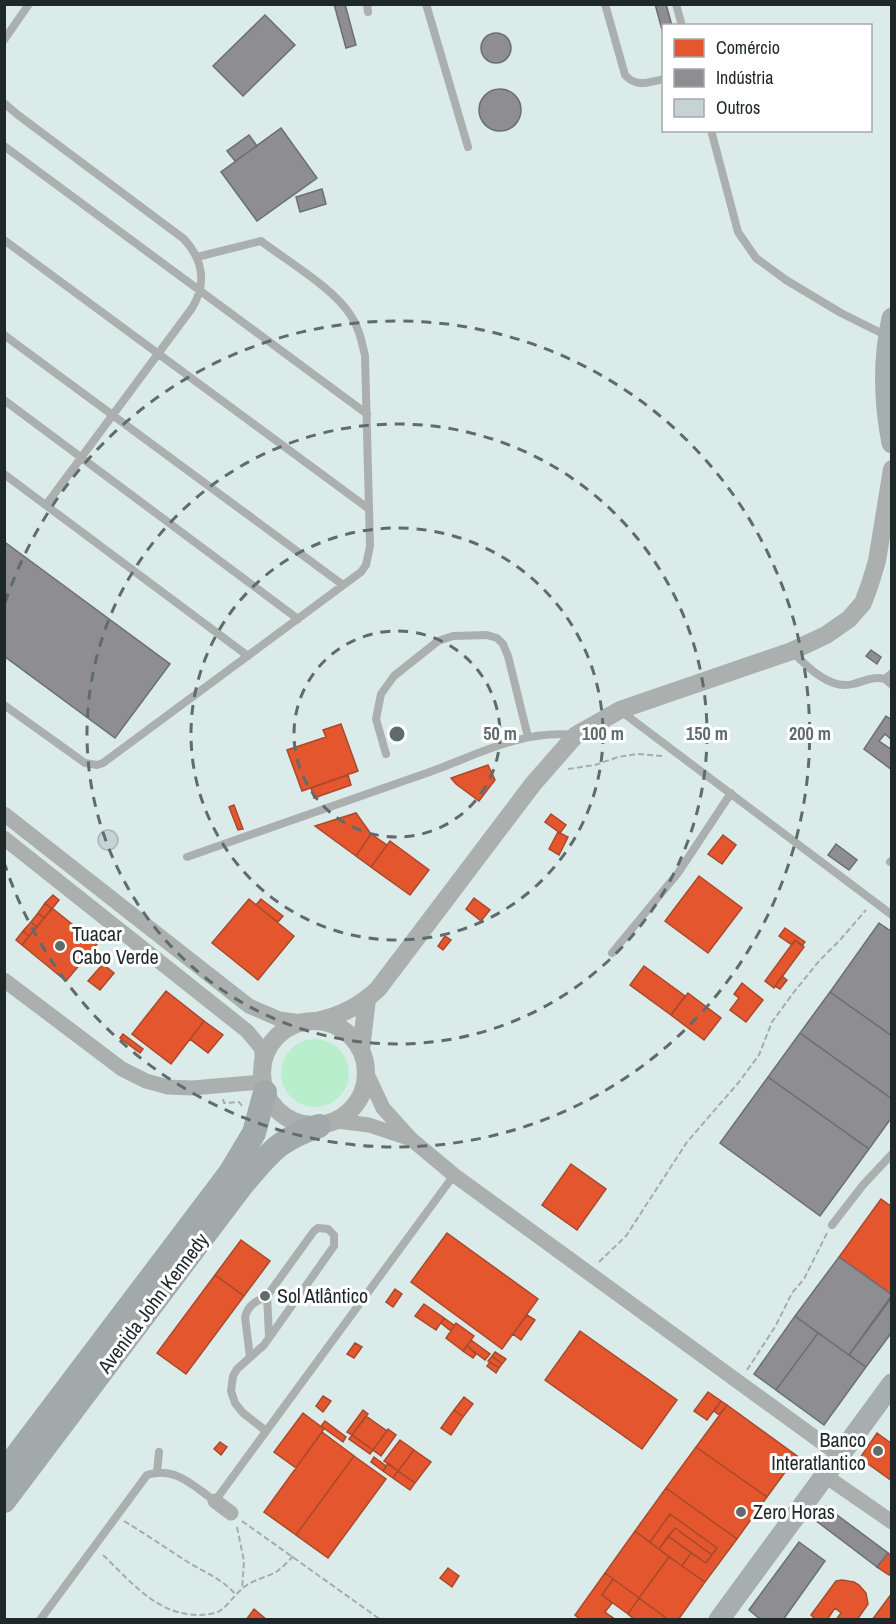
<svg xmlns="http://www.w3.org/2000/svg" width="896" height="1624" viewBox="0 0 896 1624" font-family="'Archivo Narrow',sans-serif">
<rect width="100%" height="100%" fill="#dbebea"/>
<!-- green -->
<path fill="#b8eecc" d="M281 1073a34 34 0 1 1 68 0a34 34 0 1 1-68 0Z"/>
<!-- shops -->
<path fill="#e4572e" stroke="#a9492c" stroke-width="1.5" d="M341,724L358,771L302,791L287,750L326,737L323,730Z
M488,765L495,780L479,801L456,784L451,778Z
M348,775L351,785L314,798L311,788Z
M234,805L243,829L238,830L229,807Z
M356,813L371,834L356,856L315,826Z
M551,814L566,825L560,833L545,822Z
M558,832L568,837L559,855L549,849Z
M371,834L387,845L371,867L356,856Z
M723,835L736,845L722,864L708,854Z
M390,841L429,870L410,895L371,867Z
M699,876L742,908L708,953L665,921Z
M53,895L59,900L52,909L45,903Z
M474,898L490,910L481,921L466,909Z
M249,899L294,936L258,980L212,943Z
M261,899L283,916L278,922L256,905Z
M45,903L52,909L44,918L38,913Z
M52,908L97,944L66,981L22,945Z
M38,913L44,918L37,927L31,922Z
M31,922L37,927L29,936L23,931Z
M785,928L805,942L802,946L795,940L792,945L779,936Z
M23,931L29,936L22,945L16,940Z
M445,936L451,940L443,950L438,946Z
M795,940L804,947L774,988L765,981Z
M103,964L114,973L100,990L88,981Z
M644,966L685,996L671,1015L630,985Z
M782,976L787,980L780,989L775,986Z
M742,983L763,1000L746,1022L730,1010L739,998L734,994Z
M166,991L204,1021L171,1064L132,1034Z
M688,993L721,1018L704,1040L671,1015Z
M204,1021L223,1035L208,1053L190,1039Z
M123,1034L143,1049L140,1053L120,1038Z
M571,1164L606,1189L577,1230L542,1205Z
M881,1199L892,1207V1295L839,1257Z
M447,1233L538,1299L502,1349L411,1282Z
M241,1240L270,1261L244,1296L215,1275Z
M215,1275L244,1296L186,1374L157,1353Z
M395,1289L402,1294L393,1307L386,1302Z
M424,1304L444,1318L436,1330L415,1316Z
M527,1315L535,1320L521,1340L513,1334Z
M444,1318L454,1325L451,1331L441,1323Z
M456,1323L474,1336L463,1351L446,1338Z
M580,1331L677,1400L642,1449L545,1380Z
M471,1340L490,1354L485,1360L467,1346Z
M355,1343L362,1347L354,1358L347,1354Z
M467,1346L476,1354L473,1358L463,1351Z
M495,1352L506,1359L502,1364L492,1356Z
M492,1356L502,1364L499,1368L488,1361Z
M490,1362L499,1368L496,1373L487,1366Z
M708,1392L721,1401L707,1420L694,1411Z
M323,1396L331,1401L323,1412L316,1406Z
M464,1397L473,1404L463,1417L454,1410Z
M721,1401L727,1405L719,1415L714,1411Z
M727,1405L797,1456L767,1497L696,1447Z
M363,1410L368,1414L352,1435L347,1432Z
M454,1410L463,1417L451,1435L441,1428Z
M303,1413L324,1429L296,1468L274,1452Z
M366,1416L387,1431L373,1450L352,1435Z
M325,1421L346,1437L343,1442L321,1426Z
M388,1429L396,1435L381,1456L373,1450Z
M322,1432L354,1456L296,1535L264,1512Z
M877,1433L892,1444V1481L860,1458Z
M352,1435L373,1450L370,1454L349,1439Z
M400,1440L414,1450L398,1471L384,1461Z
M220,1442L227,1447L221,1455L214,1449Z
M696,1447L767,1497L737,1539L666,1488Z
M414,1450L431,1462L415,1483L398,1471Z
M354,1456L386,1479L328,1558L296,1535Z
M374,1457L386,1466L383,1471L371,1462Z
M388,1463L398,1471L393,1478L383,1471Z
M398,1471L415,1483L410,1490L393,1478Z
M666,1488L737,1539L705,1582L682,1566L691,1553L706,1563L717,1548L670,1514L650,1542L635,1531Z
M670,1514L717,1548L712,1555L675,1528L659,1549L650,1542Z
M675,1528L712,1555L706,1563L668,1536Z
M635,1531L669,1557L639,1598L605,1573Z
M668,1536L691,1553L682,1566L659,1549Z
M888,1553L892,1556V1571L889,1575L877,1567Z
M669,1557L705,1582L678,1620H669L639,1598Z
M448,1568L459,1576L452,1587L440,1578Z
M605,1573L613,1579L602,1595L612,1603L605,1612L616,1620H581L575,1615Z
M613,1579L639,1598L628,1614L602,1595Z
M842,1580L854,1582L859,1585L866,1593L868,1604L857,1620H836L841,1613L835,1608L827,1620H816L811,1615L836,1581Z
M892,1593V1620H872Z
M639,1598L669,1620H635L628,1614Z
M254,1609L267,1620H246Z"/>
<!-- industry -->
<path fill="#8d8d92" stroke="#6c6f72" stroke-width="1.5" d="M334,4H345L356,45L346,48Z
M655,4H666L672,26H664V37Z
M265,15L295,45L243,96L213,66Z
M481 48a15 15 0 1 1 30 0a15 15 0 1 1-30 0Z
M479 110a21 21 0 1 1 42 0a21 21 0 1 1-42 0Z
M281,128L317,178L257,221L221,172Z
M249,135L257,146L235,161L227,151Z
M322,189L326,204L300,212L296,197Z
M6,543L170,664L115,738L4,656V546Z
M871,650L881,657L877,664L866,656Z
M886,716L892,720V740L885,734L879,741L892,750V770L864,749Z
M836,844L857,860L849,870L828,855Z
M879,923L892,932V1036L830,992Z
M830,992L892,1036V1099L800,1033Z
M800,1033L892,1099V1117L869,1149L768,1077Z
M768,1077L869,1149L820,1216L720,1143Z
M839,1257L892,1295L849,1355L795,1316Z
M892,1297V1332L866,1367L849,1355Z
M795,1316L818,1333L776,1390L754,1374Z
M818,1333L866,1367L824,1425L776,1390Z
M825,1506L888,1553L877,1567L815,1520Z
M799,1542L825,1561L783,1620H761L749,1610Z"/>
<!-- building -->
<path fill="#c6d2d3" stroke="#aab6b6" stroke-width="1.5" d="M98 840a10 10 0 1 1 20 0a10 10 0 1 1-20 0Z"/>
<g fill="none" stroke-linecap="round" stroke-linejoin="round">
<!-- path -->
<path stroke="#a5adac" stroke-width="2" stroke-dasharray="6 3" stroke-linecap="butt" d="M568,769L595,765L618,757L637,754L663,756
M223,1099L224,1103L239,1102L242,1106
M599,1262L626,1236L687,1142L739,1082L759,1055L772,1022L794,992L819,961L840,940L866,910
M747,1370L775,1327L792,1293L804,1279L827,1233
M124,1521C144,1533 163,1546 183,1559C201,1571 222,1578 236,1595
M242,1521L381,1620
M237,1527L244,1561L242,1589
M103,1555C135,1585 163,1624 216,1613C228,1607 233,1596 243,1588C252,1580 265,1578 276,1572C282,1568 288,1562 293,1556"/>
<!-- service -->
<path stroke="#abb0ae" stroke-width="8" d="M367,4L368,12
M426,4L468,147
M605,4L625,75C636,88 649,82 664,79
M676,4L682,26
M4,40L29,4
M4,103L18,115L184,239C203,260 207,284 192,308L46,505
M711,130L738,232L756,258L786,280L841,313L887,336
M4,146L367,414
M4,240L369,509
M4,335L343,585
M4,400L298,619
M4,474L248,656
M793,652C807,667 830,690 853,684C865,681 872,676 885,679L892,673
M885,679L892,685
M4,705L85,763L97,765L103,763L361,572L366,565L370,546L365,356C362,342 359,328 351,316C335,289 287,261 261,241L197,257
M622,712L892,915
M386,754L376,719L381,694L394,676L438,641L453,636L487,635L497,638L503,644L508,656L528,737
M187,857C265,830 343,803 421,775C472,758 519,729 574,735
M890,862L892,860
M612,953L678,873L731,793
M832,1225L863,1185L892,1154
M267,1296L269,1336
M250,1357L245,1317C248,1305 256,1301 267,1296L314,1231L318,1228L328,1229L334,1235V1246L264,1345L237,1369L233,1376L231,1391L235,1403L243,1413L266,1431
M157,1472L159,1452
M40,1620L147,1475C176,1466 193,1486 215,1501L454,1175"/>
<!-- minor -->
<path stroke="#abb0ae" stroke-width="15" d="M4,814L249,1006L279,1019L302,1022
M4,838L247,1031L262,1049V1068
M4,980L122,1069L146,1081L168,1087L192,1088L262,1082
M336,1121L369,1125L411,1139L383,1108L367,1074
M411,1139L454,1175L839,1455
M824,1475L892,1522
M215,1501L231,1513"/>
<!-- tertiary -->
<path stroke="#abb0ae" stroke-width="18" d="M262 1073a52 52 0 1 1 104 0a52 52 0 1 1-104 0Z
M316,1021C341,1016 360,1006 378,989L533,784L576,735L620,710L792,651L826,635L849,619L863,603L870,584L877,561L892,469
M361,1049L367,999"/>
<!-- secondary -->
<path stroke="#a7afae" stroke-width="21" d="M892,318C883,359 884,402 892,443
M719,1620L892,1384"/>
<!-- trunk -->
<path stroke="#a2aaa9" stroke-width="24" d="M4,1472L230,1173L254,1133L265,1092
M4,1501L242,1185C270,1153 277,1140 319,1126"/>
</g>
<!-- distance rings -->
<g fill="none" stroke="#606c6c" stroke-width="3" stroke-dasharray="10 8">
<circle cx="397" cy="734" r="103"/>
<circle cx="397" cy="734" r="206"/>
<circle cx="397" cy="734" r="310"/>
<path d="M5 603A413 413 0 1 1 5 865"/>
</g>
<!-- markers -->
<g fill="#606c6c" stroke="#fff" stroke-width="2">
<circle cx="60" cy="946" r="6"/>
<circle cx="265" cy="1296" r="6"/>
<circle cx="878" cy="1451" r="6"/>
<circle cx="741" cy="1512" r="6"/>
</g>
<g text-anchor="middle" stroke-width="6" stroke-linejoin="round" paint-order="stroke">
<!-- poi labels -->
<g font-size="20" fill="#1e2828" stroke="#fff" text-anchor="start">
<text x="72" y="941">Tuacar<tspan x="72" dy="23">Cabo Verde</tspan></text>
<text x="277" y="1303">Sol Atlântico</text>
<text x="866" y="1447" text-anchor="end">Banco<tspan x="866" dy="23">Interatlantico</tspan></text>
<text x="753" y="1519">Zero Horas</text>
</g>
<!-- street labels -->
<g font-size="20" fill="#1e2828" stroke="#fff">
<text transform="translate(153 1303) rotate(-53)" y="7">Avenida John Kennedy</text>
</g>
</g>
<circle cx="397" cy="734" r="9" fill="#606c6c" stroke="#fff" stroke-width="3"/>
<g font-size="18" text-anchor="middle" font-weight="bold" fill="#606c6c" stroke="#fff" stroke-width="6" stroke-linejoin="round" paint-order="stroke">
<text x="500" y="740">50 m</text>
<text x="603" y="740">100 m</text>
<text x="707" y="740">150 m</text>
<text x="810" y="740">200 m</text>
</g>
<!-- border -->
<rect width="896" height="1624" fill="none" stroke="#1e2828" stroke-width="12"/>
<!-- legend -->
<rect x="662" y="24" width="210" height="108" fill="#ffffff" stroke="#a5a9a9" stroke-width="1.5"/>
<rect x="674" y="39" width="30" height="18" fill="#e4572e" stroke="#a5a9a9" stroke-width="1.5"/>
<text x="716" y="54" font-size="18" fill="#1e2828">Comércio</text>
<rect x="674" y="69" width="30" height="18" fill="#8d8d92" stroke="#a5a9a9" stroke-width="1.5"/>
<text x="716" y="84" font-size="18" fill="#1e2828">Indústria</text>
<rect x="674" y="99" width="30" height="18" fill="#c6d2d3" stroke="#a5a9a9" stroke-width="1.5"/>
<text x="716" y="114" font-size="18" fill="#1e2828">Outros</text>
</svg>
